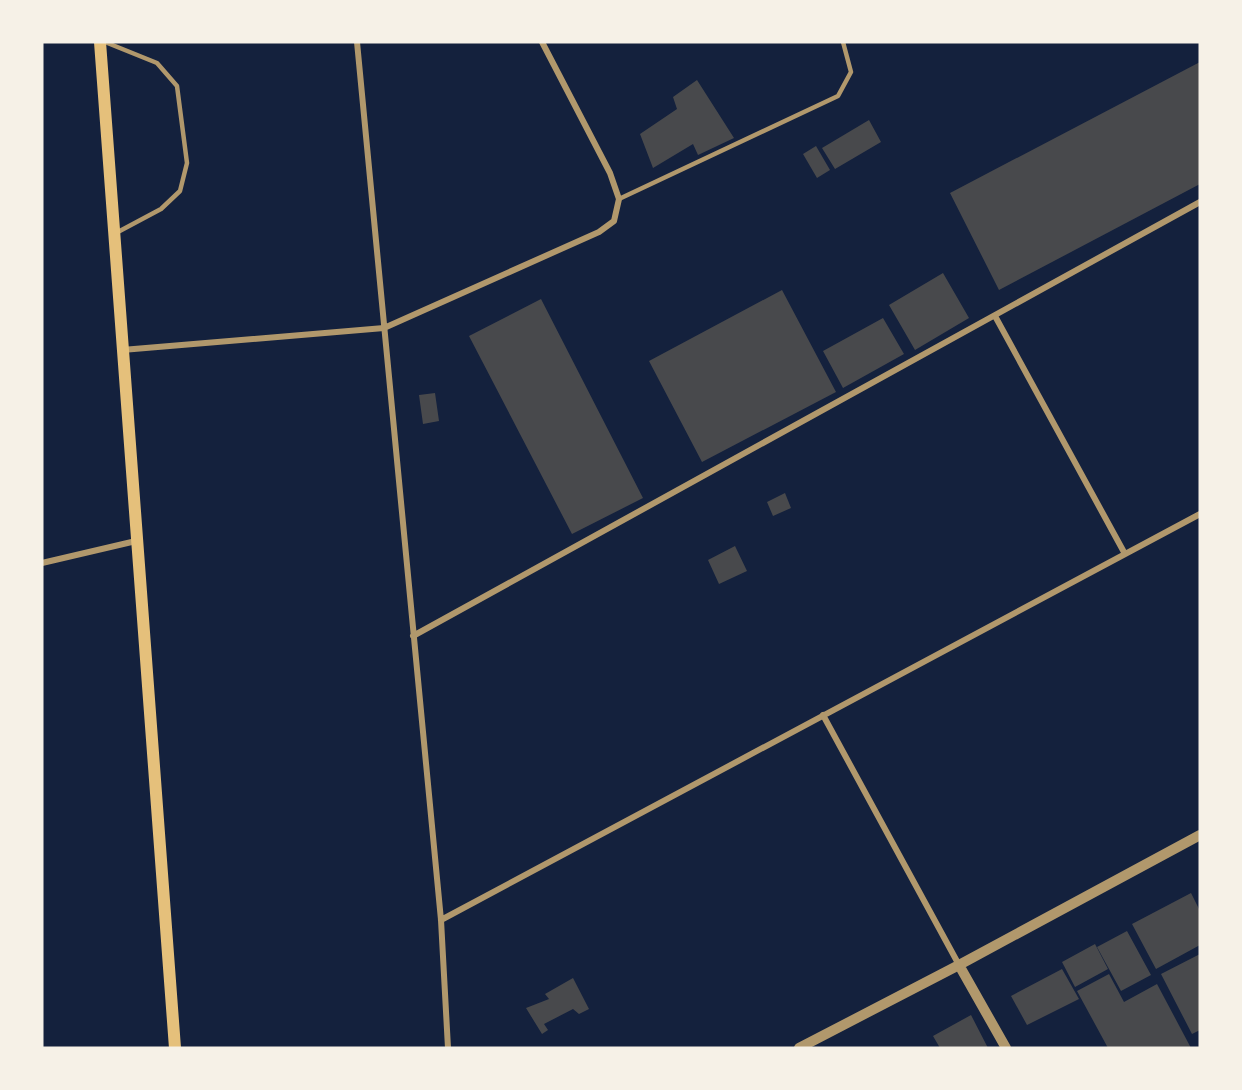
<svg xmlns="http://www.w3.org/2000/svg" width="1242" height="1090" viewBox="0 0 1242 1090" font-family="'Titillium Web',sans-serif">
<rect width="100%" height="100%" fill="#14213d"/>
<!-- building -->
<path fill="#48494c" d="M1200,62V184L999,290L950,193Z
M697,80L734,138L698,155L693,144L653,168L640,134L677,109L673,97Z
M869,120L881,142L835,169L822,148Z
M816,146L830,170L817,178L803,154Z
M943,273L969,318L915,350L889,305Z
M782,290L836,392L702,462L649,361Z
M541,299L643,498L572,534L469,336Z
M883,318L904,354L843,388L823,351Z
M435,393L439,421L423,424L419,395Z
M785,493L791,508L773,516L767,502Z
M735,546L747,571L719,584L708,560Z
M1191,893L1200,911V945L1156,969L1132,924Z
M1127,931L1151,975L1121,991L1097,947Z
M1095,944L1108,969L1075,987L1062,962Z
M1200,954V1030L1192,1034L1161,974Z
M1062,969L1079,999L1027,1025L1011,996Z
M1109,974L1124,1002L1157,984L1191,1048H1108L1077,991Z
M573,978L589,1009L579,1014L573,1009L544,1024L548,1030L542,1034L526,1008L549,999L545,994Z
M971,1015L988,1048H940L933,1036Z"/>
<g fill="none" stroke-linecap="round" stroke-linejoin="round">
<!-- service -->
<path stroke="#b1986c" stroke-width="4.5" d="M105,42L157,63L177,86L187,163L180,191L161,209L116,233
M619,199L838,96L851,72L843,42"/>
<!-- minor -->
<path stroke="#b1986c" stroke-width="6" d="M357,42L441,920L448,1048
M995,316L1125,554
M122,350L384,328L599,232L614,221L619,199L610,173L542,42
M42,563L136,541
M413,636L1200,202
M823,715L959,965
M441,920L1200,514"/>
<!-- tertiary -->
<path stroke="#b1986c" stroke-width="10" d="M959,965L1006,1048
M799,1048L959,965L1200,835"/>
<!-- secondary -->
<path stroke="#e5c07b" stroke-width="12" d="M100,42L175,1048"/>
</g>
<!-- border -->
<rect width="1242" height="1090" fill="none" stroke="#f6f1e7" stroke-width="87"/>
</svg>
